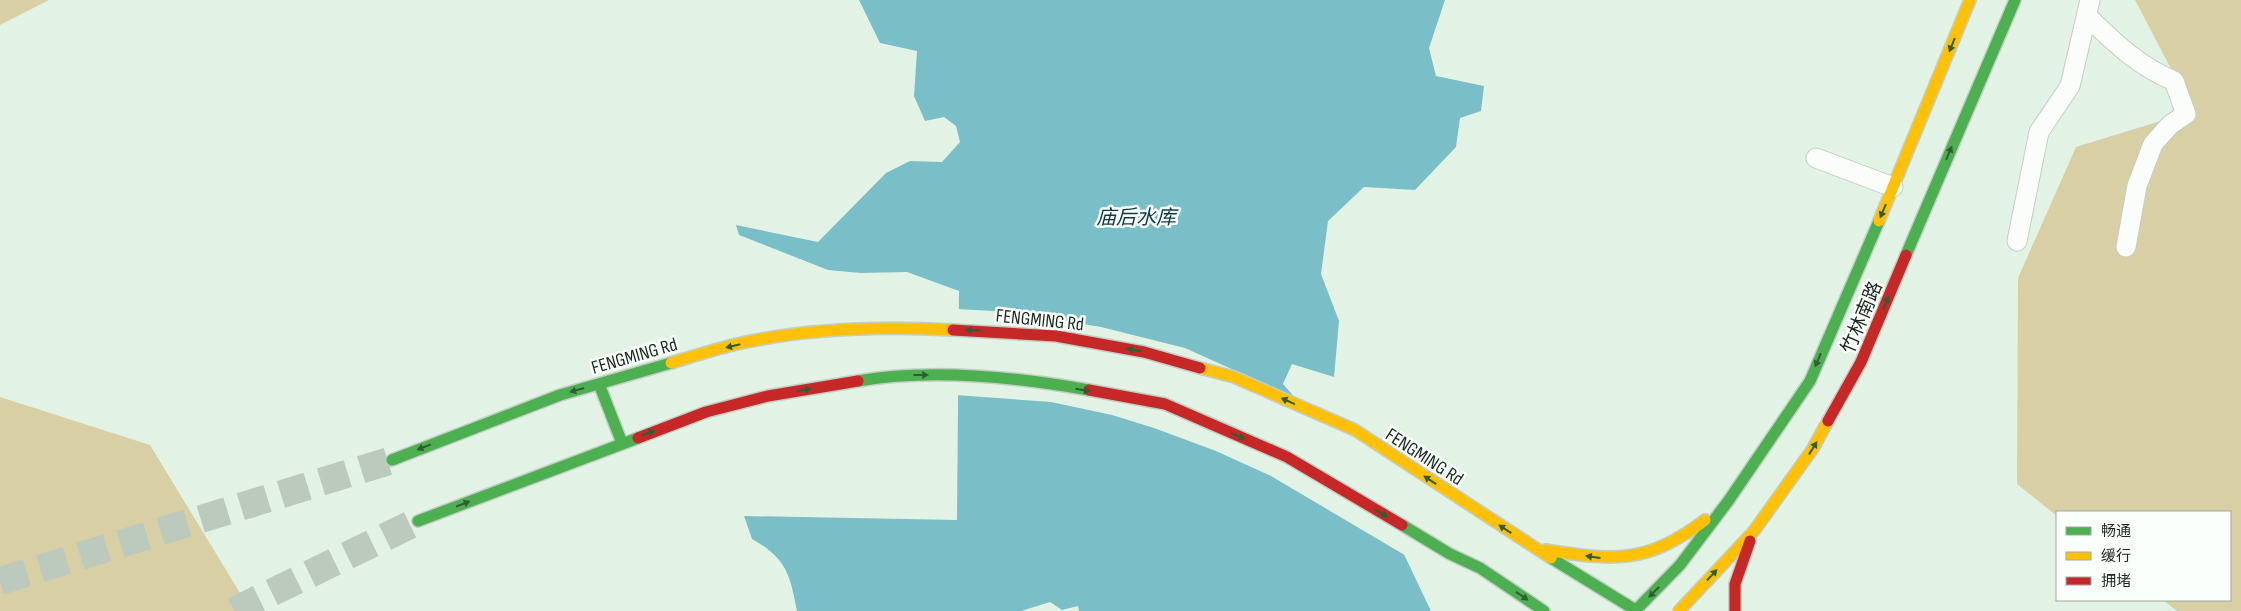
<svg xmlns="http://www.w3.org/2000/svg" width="2241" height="611" viewBox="0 0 2241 611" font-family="'Sofia Sans Condensed','Noto Sans SC',sans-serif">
<rect width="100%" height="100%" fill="#e2f3e5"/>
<!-- forest -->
<path fill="#d8cfa5" d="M0,0H49L0,25Z
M2135,0H2241V611H2177L2163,600H2230V512H2057V516L2017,484L2018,278L2076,147L2193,111Z
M0,397L150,445L251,611H0Z"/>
<!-- water -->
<path fill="#7abec8" d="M859,0H1445L1429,48L1436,76L1484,86L1481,111L1460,118L1456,147L1415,190L1364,187L1328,221L1321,274L1339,321L1334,377L1292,364L1283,384L1370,483L1431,611H1079L1078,606L1062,610L1050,602L1021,611H797C790,574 786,558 752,539L744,516L957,520L959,291L907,272L861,273L828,270L739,235L736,225L818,242L886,173L910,161L942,162L960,142L956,126L944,117L925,121L914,96L917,51L880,43Z"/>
<!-- pier -->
<path fill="#e2f3e5" d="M957,309L1012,312L1101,327L1185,348L1300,400L1372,482L1408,557L1271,476L1216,451L1154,428L1112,415L1051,402L956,395Z"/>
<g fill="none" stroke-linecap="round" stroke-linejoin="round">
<!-- secondary-tunnel -->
<path stroke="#bbcabd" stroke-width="28" stroke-dasharray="28 14" stroke-linecap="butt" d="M0,581L392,460
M234,611L418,521"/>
<defs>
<path id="street" d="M2087,16C2115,43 2138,66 2174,81L2186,114L2170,125L2153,144L2137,186L2126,247
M1816,158L1893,187
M2017,241L2039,132L2070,86L2090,0"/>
<path id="fast" d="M1906,255L2015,0
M858,381C931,368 1016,377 1089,390
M599,384L622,443
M392,460L560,395L671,363
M418,521L638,438
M1402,525L1450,554L1480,568L1544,611
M1551,558L1637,611
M1635,611L1680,565L1729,500L1810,381L1879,221"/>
<path id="slow" d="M1879,221L1970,0
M671,363C691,357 712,350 733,345C805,328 879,326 953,330
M1200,368L1234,377L1355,430L1551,558
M1546,550C1615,561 1647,564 1705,520
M1679,611L1754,531L1812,450L1828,421"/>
<path id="jam" d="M953,330L1056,336L1144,352L1200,368
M1089,390L1165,404L1287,457L1402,525
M1828,421L1861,362L1906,255
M638,438L706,412L768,396L858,381
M1735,611V584L1750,541"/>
</defs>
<!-- street casing -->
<use href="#street" stroke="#c2cec4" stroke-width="21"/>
<!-- fast casing -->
<use href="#fast" stroke="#c2cec4" stroke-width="14"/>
<!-- slow casing -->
<use href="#slow" stroke="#c2cec4" stroke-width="14"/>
<!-- jam casing -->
<use href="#jam" stroke="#c2cec4" stroke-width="14"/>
<!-- street -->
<use href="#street" stroke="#fbfdfb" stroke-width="19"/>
<!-- fast -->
<use href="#fast" stroke="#4caf50" stroke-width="11"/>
<!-- slow -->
<use href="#slow" stroke="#ffc107" stroke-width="11"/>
<!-- jam -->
<use href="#jam" stroke="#c62828" stroke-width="11"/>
</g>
<!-- one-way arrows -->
<defs><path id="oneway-solid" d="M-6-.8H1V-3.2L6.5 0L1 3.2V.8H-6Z" transform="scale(1.25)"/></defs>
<g fill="#305d33">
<use href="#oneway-solid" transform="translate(1952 45) rotate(112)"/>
<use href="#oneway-solid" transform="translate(1949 153) rotate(-67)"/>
<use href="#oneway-solid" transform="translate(1883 211) rotate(113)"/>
<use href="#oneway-solid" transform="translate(1886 303) rotate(-67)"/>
<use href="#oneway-solid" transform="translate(973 330) rotate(-176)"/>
<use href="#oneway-solid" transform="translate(733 346) rotate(167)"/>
<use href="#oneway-solid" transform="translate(1134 350) rotate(-170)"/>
<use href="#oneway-solid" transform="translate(1818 360) rotate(113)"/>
<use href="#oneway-solid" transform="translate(921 375)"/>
<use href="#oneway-solid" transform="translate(577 390) rotate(164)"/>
<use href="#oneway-solid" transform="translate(804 390) rotate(-10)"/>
<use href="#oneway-solid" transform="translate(1083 390) rotate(10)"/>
<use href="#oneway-solid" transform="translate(1288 401) rotate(-156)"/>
<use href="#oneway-solid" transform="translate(648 433) rotate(-21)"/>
<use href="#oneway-solid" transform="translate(1238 436) rotate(23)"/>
<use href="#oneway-solid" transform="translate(424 447) rotate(159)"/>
<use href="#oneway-solid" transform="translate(1813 448) rotate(-58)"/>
<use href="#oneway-solid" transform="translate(1430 480) rotate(-147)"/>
<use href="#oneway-solid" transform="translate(463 504) rotate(-21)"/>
<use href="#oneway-solid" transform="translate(1381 513) rotate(31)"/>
<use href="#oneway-solid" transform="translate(1505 529) rotate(-147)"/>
<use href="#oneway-solid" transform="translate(1593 557) rotate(-172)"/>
<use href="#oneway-solid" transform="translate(1712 575) rotate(-47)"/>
<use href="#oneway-solid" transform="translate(1654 592) rotate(135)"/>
<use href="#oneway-solid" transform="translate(1522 596) rotate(34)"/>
</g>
<g text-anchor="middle" stroke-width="5" stroke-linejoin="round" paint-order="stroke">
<!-- street labels -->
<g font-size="19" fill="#1d271f" stroke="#f9fffa">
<text transform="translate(1861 317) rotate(-67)" y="7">竹林南路</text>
<text transform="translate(1040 319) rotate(6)" y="7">FENGMING Rd</text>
<text transform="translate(634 355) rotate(-16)" y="7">FENGMING Rd</text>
<text transform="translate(1425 456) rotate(33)" y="7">FENGMING Rd</text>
</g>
<!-- water labels -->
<g font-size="20" font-style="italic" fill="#0d3841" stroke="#f9fffa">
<text x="1136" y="224">庙后水库</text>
</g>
</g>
<!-- legend -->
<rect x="2056" y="511" width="175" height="90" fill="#f9fffa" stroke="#a1a9a2"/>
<rect x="2066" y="527" width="25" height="8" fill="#4caf50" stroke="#a1a9a2"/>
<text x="2101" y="536" font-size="15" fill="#1d271f">畅通</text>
<rect x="2066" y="552" width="25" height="8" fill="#ffc107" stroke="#a1a9a2"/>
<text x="2101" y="561" font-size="15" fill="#1d271f">缓行</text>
<rect x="2066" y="577" width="25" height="8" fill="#c62828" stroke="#a1a9a2"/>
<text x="2101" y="586" font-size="15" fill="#1d271f">拥堵</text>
</svg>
